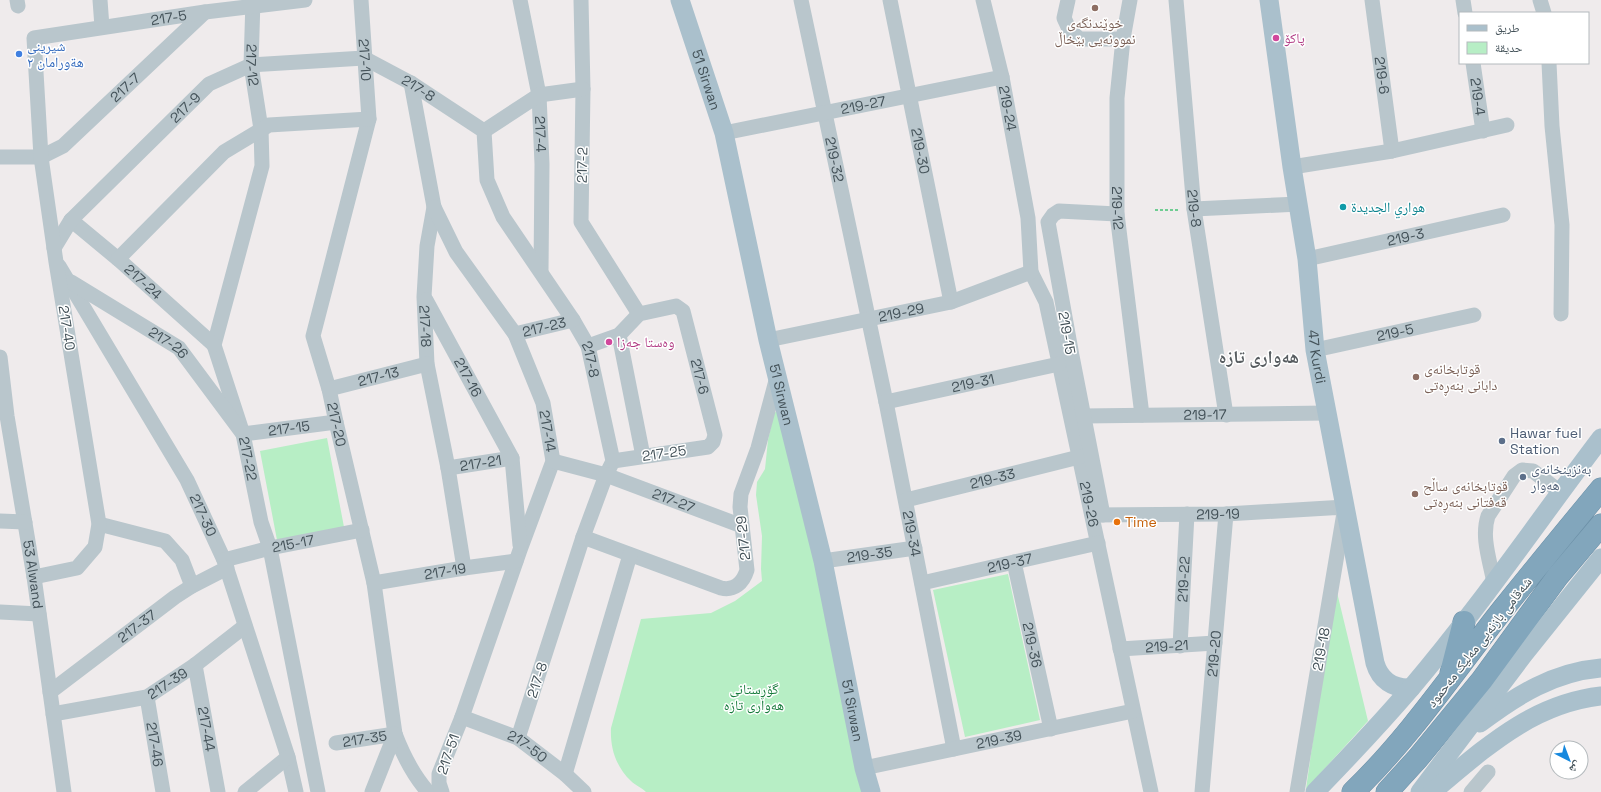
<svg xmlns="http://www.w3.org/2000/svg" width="1601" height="792" viewBox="0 0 1601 792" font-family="'Space Grotesk','Noto Naskh Arabic',sans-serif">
<rect width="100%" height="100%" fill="#efebec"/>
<!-- green -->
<path fill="#b7eec5" d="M783,408L867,792H646C641,787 635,785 631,781C616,767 610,748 611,728L641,619L711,613L735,601L762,581L761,569L762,536L756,495L757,482L765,469L768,440L774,413Z
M327,438L344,527L277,540L260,451Z
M1008,574L1040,720L965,737L933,590Z
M1335,584L1368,721L1306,789Z"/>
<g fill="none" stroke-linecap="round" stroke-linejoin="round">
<defs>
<path id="highway" d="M1451,673L1464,622
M1353,792C1410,737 1454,671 1503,609C1535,569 1568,529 1601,489
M1387,792L1418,758L1482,680L1558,576L1601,525"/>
</defs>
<!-- highway casing -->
<use href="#highway" stroke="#6d91a8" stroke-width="23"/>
<!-- path -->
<path stroke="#6fcd92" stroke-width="2" stroke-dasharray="3 2" stroke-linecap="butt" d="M1155,210H1180"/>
<!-- minor -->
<g stroke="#b9c6cc" stroke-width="15">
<path d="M17,0L18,6"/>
<path d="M100,0L102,27"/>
<path id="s1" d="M253,0L251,65L261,129L262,166L214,345L243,434L261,522L270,548L318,792"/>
<path id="s2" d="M361,0L369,119L313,336L329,389L336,422L374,583L395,734C403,755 413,775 428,792"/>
<path id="s3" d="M520,0L539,95L542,164L541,271"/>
<path d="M581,0L583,89L581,222L639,314"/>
<path id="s4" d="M801,0L886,402L954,749"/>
<path id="s5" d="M890,0L951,302"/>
<path id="s6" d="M983,0L1002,77L1028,218L1031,272L1046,302L1151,792"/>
<path d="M1068,0L1064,18L1070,31L1080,39H1123"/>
<path id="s7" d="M1130,0L1123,39L1117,98V214L1142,415"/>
<path id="s8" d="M1176,0L1194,209L1226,415"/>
<path id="s9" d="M1372,0L1392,151"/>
<path d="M1463,0L1465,13"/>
<path d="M1540,0L1544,13"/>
<path id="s10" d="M1473,63L1483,131"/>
<path d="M1549,63L1552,126L1562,225L1561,314"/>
<path id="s11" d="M411,83L434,207L427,246L424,297L427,364L448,468L464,568"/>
<path d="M484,131L539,95L583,89"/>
<path id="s12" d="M724,133L1002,77"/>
<path id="s13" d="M0,157H41L63,146L205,12"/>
<path d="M1292,167L1392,151L1507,125"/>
<path id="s14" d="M434,207L456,252L515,334L543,403L553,461L520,550L462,717L439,774V783L442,792"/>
<path d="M1194,209L1299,204"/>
<path id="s15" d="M71,220L118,259L214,345"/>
<path id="s16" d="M54,248L71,220L209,84L251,65L364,58L411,83L484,131L487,180L503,217L573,320L588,346L613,461L606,475L583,537L518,738"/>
<path d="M118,259L224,152L269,125L369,119"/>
<path id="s17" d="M1307,259L1503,215"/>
<path id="s18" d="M59,266L187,480L224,560L288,757L296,792"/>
<path id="s19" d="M71,282L179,348L243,434L336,422"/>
<path id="s20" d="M426,300L512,458L520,545"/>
<path id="s21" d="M515,334L573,320"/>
<path d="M619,335L643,456"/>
<path id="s22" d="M768,340L951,302L1031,272"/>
<path id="s23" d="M588,346L619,335L639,314L676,306L683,311L715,435L713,442L708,447L613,461"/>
<path id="s24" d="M1315,350L1474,315"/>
<path id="s25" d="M0,357L7,416L34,577L64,792"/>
<path id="s26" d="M329,389L427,364"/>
<path id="s27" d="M886,402L1059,364"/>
<path id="s28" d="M1083,416L1327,413"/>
<path id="s29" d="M553,461L606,475L742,526"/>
<path id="s30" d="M448,468L512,458"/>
<path id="s31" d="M906,500L1079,457"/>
<path id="s32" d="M1092,515L1226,514L1345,507L1297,792"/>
<path d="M1103,515L1072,356L1048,222L1053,215L1059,211L1117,214"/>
<path d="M0,521L25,522"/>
<path d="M99,524L165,541L182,560L192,586"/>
<path d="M583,537L721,588C734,591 743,583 747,570L740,507L741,494L758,448L777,377"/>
<path id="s33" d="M224,560L270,548L362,530"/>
<path id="s34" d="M823,561L915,548"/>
<path id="s35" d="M1014,562L1051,729"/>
<path id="s36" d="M34,577L77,568L95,547L99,524L56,262L41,157L34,38L205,12L305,0"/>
<path id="s37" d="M374,583L464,568L516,561"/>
<path id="s38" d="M922,583L1098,543"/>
<path d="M1494,583C1490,561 1481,537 1488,516L1514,476L1522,470L1533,471L1560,492"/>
<path d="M0,612L39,614"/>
<path id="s39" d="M1180,646L1187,514"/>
<path id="s40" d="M1120,649L1215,643"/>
<path id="s41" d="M195,665L218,792"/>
<path id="s42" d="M50,692L175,597L192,586L227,568"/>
<path id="s43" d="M147,697L163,792"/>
<path id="s44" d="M53,714L147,697L195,665L245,626"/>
<path id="s45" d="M462,717L518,738L565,774L584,792"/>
<path id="s46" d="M336,743L395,734"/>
<path id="s47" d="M864,768L1133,711"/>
<path d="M565,774L630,555"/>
<path d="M245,792L288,757"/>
<path d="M372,792L395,734"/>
<path id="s48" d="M1202,792L1226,514"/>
<path d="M1471,792L1488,772"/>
</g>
<!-- major -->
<g stroke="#aac0cc" stroke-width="19">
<path id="s49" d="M680,0L724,133L768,340L823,561L864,768L871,792"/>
<path id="s50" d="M1269,0L1292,167L1307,259L1315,350L1375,663C1380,680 1393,689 1411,688"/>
<path d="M1480,723C1517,695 1554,672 1601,668"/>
<path d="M1315,792C1348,758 1380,724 1411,688C1479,608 1538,521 1601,438"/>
<path d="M1420,792L1524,654L1601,558"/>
<path d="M1432,792C1484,749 1531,704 1601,696"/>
</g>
<!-- highway -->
<use href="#highway" stroke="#82a6bc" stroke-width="22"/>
</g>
<!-- markers -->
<g fill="#8d6e63" stroke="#fff" stroke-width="1.5">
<circle cx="1095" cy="8" r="4"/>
<circle cx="1416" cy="377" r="4"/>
<circle cx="1415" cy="494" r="4"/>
</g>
<g fill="#d1479c" stroke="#fff" stroke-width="1.5">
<circle cx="1276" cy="38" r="4"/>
<circle cx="609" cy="342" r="4"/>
</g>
<circle fill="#3f7fe0" stroke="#fff" stroke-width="1.5" cx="19" cy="54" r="4"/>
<circle fill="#0f9aa8" stroke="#fff" stroke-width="1.5" cx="1343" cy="207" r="4"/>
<g fill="#5c6f8a" stroke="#fff" stroke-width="1.5">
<circle cx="1502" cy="441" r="4"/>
<circle cx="1523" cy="477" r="4"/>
</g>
<circle fill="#e8710a" stroke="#fff" stroke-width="1.5" cx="1117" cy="522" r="4"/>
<g text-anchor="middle" stroke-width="3" stroke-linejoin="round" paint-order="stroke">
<!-- street labels -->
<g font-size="14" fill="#445259" stroke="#fff">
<text dy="5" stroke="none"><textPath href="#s36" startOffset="722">217-5</textPath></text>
<text dy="5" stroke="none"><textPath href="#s2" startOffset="60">217-10</textPath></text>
<text dy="5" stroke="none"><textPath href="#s1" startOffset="65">217-12</textPath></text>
<text dy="5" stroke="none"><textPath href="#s9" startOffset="76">219-6</textPath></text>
<text dy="5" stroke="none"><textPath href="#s49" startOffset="84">51 Sirwan</textPath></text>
<text dy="5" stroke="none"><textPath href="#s13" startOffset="151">217-7</textPath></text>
<text dy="5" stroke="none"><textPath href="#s16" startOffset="448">217-8</textPath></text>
<text dy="5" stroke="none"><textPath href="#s10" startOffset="34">219-4</textPath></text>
<text dy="5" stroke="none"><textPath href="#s12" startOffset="142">219-27</textPath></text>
<text dy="5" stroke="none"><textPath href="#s16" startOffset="193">217-9</textPath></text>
<text dy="5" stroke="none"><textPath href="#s6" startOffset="111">219-24</textPath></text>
<text dy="5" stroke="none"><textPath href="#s3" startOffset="136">217-4</textPath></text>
<text dy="5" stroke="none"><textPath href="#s5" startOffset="154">219-30</textPath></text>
<text dy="5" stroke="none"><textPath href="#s4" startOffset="163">219-32</textPath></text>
<text transform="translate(582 165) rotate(-89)" y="5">217-2</text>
<text dy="5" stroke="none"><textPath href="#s7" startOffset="209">219-12</textPath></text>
<text dy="5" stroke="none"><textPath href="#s8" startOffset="209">219-8</textPath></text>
<text dy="5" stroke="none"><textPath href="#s17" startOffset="101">219-3</textPath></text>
<text dy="5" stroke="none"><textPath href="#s15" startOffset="95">217-24</textPath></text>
<text dy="5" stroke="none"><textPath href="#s22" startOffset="136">219-29</textPath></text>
<text dy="5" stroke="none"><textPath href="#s11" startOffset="246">217-18</textPath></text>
<text dy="5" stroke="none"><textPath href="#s21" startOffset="30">217-23</textPath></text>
<text transform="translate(67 328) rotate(81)" y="5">217-40</text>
<text dy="5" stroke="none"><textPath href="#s24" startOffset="82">219-5</textPath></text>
<text transform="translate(1067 333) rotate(80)" y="5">219-15</text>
<text dy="5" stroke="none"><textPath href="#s19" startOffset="115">217-26</textPath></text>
<text dy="5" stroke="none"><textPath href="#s50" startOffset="360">47 Kurdi</textPath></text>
<text dy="5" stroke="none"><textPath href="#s16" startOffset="784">217-8</textPath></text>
<text dy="5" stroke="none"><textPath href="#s26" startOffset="51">217-13</textPath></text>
<text dy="5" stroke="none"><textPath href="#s23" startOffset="176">217-6</textPath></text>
<text dy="5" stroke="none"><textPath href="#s20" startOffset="88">217-16</textPath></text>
<text dy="5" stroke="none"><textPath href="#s27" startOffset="89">219-31</textPath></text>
<text dy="5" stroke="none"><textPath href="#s49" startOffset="408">51 Sirwan</textPath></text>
<text dy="5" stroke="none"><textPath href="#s28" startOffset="122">219-17</textPath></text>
<text dy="5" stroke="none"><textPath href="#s2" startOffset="435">217-20</textPath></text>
<text dy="5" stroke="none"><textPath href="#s19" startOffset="280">217-15</textPath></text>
<text dy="5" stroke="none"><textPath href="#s14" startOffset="254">217-14</textPath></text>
<text transform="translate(664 453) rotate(-8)" y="5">217-25</text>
<text dy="5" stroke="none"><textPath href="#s1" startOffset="471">217-22</textPath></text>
<text dy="5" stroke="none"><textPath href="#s30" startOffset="33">217-21</textPath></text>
<text dy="5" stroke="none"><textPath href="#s31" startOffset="89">219-33</textPath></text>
<text dy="5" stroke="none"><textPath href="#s29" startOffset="127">217-27</textPath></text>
<text dy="5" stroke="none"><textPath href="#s6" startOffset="517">219-26</textPath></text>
<text dy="5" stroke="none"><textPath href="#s32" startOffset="126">219-19</textPath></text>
<text dy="5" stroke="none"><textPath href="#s18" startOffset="288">217-30</textPath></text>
<text dy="5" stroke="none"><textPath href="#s4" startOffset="545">219-34</textPath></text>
<text transform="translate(743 538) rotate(-96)" y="5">217-29</text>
<text dy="5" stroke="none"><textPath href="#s33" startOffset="71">215-17</textPath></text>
<text dy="5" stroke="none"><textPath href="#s34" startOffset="47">219-35</textPath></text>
<text dy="5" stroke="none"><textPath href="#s38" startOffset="90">219-37</textPath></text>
<text dy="5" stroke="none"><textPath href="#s37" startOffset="72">217-19</textPath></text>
<text dy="5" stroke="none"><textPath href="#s25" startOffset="220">53 Alwand</textPath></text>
<text dy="5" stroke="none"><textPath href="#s39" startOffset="67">219-22</textPath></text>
<text dy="5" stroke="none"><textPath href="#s42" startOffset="109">217-37</textPath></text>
<text transform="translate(1479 642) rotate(-52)" y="5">شەقامی بازنەیی مەلیک مەحمود</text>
<text dy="5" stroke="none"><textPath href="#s35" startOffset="85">219-36</textPath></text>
<text dy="5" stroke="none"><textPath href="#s40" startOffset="47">219-21</textPath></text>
<text transform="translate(1321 649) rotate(-80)" y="5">219-18</text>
<text dy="5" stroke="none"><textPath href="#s48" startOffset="139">219-20</textPath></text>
<text transform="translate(537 680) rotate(-72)" y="5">217-8</text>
<text dy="5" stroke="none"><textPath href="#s44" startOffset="120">217-39</textPath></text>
<text dy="5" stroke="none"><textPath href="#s49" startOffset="732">51 Sirwan</textPath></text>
<text dy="5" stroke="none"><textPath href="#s41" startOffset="65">217-44</textPath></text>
<text dy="5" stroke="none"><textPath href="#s46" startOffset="29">217-35</textPath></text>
<text dy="5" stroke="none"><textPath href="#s47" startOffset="138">219-39</textPath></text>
<text dy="5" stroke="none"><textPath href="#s43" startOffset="48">217-46</textPath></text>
<text dy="5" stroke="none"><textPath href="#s45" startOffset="72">217-50</textPath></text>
<text transform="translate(448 754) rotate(-71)" y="5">217-51</text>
</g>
<!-- education labels -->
<g font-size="14" fill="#785e54" stroke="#fff" text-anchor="start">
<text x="1095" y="28" text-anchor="middle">خوێندنگەی<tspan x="1095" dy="16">نموونەیی بێخاڵ</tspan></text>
<text x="1424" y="374">قوتابخانەی<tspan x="1424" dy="16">دابانی بنەڕەتی</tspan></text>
<text x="1423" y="491">قوتابخانەی ساڵح<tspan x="1423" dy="16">قەفتانی بنەڕەتی</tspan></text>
</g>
<!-- hotel labels -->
<g font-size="14" fill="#b23c85" stroke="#fff" text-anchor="start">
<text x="1284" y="43">پاکۆ</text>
<text x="617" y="347">وەستا جەزا</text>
</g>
<!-- shop labels -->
<g font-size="14" fill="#366cbe" stroke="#fff" text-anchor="start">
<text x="27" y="51">شیرینی<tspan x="27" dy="16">هةورامان ٢</tspan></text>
</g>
<!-- culture labels -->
<g font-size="14" fill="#0d838f" stroke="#fff" text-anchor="start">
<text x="1351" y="212">هواري الجديدة</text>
</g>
<!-- service labels -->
<g font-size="14" fill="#4e5e75" stroke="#fff" text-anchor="start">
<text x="1510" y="438">Hawar fuel<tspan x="1510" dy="16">Station</tspan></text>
<text x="1531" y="474">بەنزینخانەی<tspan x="1531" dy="16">ھەوار</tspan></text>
</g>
<!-- food labels -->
<g font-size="14" fill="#c56008" stroke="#fff" text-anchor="start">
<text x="1125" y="527">Time</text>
</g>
<!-- park labels -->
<g font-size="14" fill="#157a3a" stroke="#fff">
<text x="754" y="694">گۆڕستانی<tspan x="754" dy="16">هەواری تازە</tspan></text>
</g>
<!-- district labels -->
<g font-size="18" font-weight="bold" fill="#585d61" stroke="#fff">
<text x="1259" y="363">هەواری تازە</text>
</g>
</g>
<!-- legend -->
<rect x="1459" y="12" width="130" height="52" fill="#ffffff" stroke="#b4babd"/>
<rect x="1467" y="25" width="20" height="6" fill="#aac0cc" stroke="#b4babd"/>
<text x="1495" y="32" font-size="12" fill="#445259">طريق</text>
<rect x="1467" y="42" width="20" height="12" fill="#b7eec5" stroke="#b4babd"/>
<text x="1495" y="52" font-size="12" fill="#445259">حديقة</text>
<!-- north arrow -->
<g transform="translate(1569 760) rotate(138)"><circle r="19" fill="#ffffff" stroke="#b4babd"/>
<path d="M0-3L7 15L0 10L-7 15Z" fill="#1688de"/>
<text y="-6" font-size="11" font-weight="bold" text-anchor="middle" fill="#445259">ش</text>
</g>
</svg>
